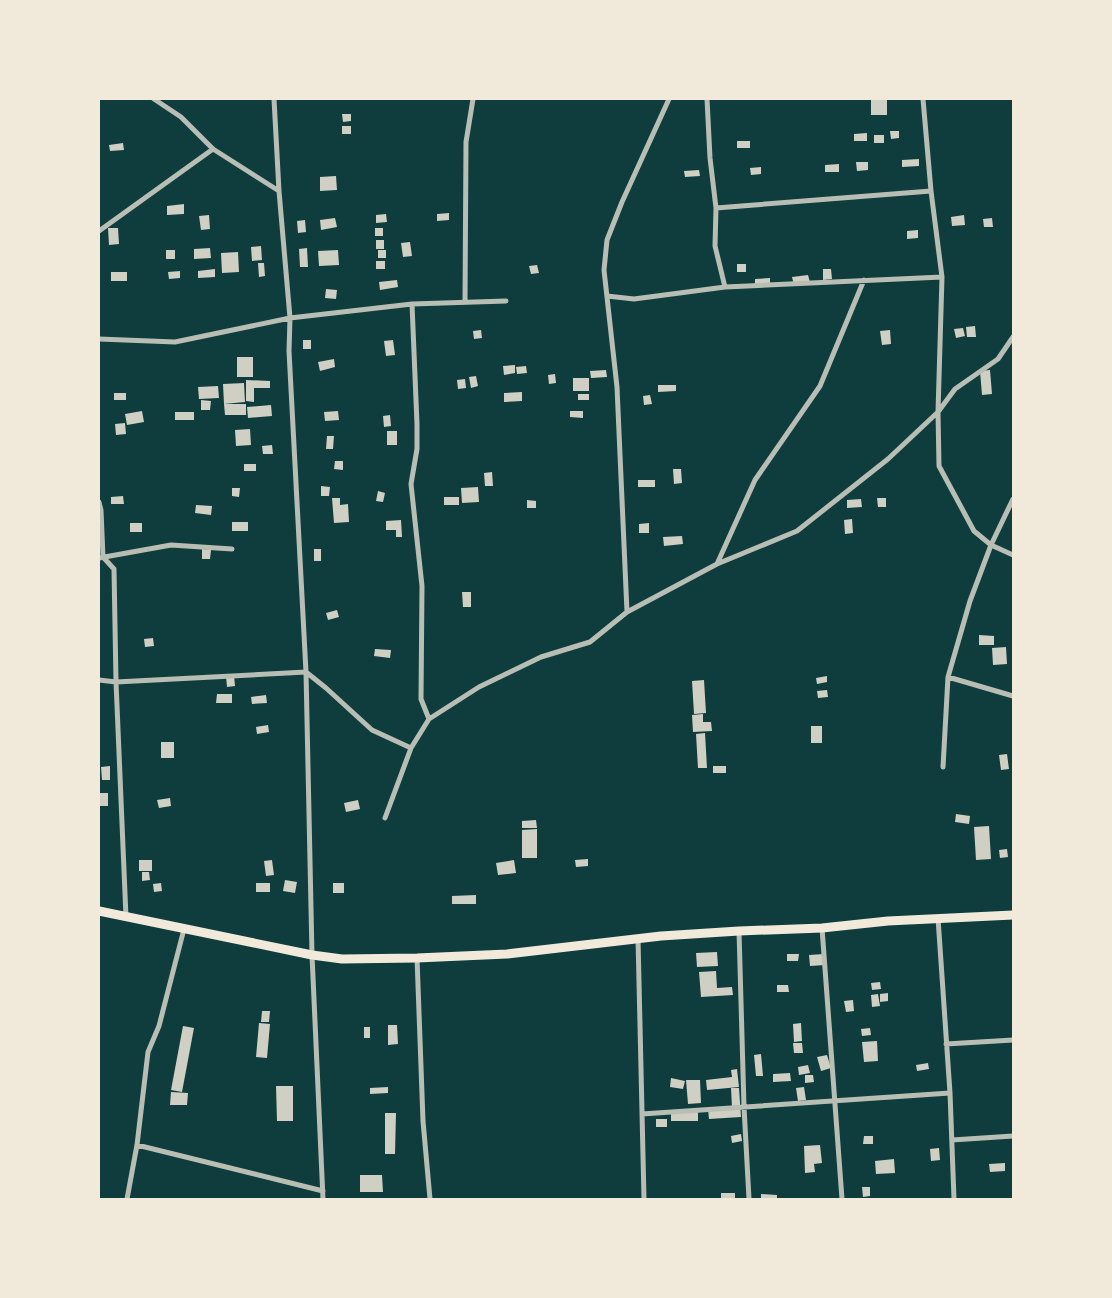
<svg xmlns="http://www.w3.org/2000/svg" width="1112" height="1298" viewBox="0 0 1112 1298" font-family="'PT Sans Narrow',sans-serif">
<rect width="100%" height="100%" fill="#0f3d3e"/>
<!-- building -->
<path fill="#cfcfc3" d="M871,99H887V115H871Z
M342,114H351V121L343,122Z
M342,126H351V134H342Z
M890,131H899V138L891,139Z
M867,133V141H854V134Z
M874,135H884V143H874Z
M737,141H750V148H737Z
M123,143L124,150L110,151L109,145Z
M919,159V166L902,167V160Z
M856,162H868V170L857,171Z
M839,164V172H825V165Z
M761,167V174L751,175L750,168Z
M699,170L700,176L685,177L684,171Z
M336,176L337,190L320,191V177Z
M184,204V214L167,215V206Z
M449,213V220L437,221V214Z
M386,214L387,222L376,223V215Z
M209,215L210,229L201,230L199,216Z
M964,215L965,225L952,226L951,217Z
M335,218L337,227L321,230L320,220Z
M992,218L993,227H984L983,219Z
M305,220L306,232L298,233L297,221Z
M108,228H118L119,244L109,245Z
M375,228H383V236H375Z
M918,230V238L907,239V231Z
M376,240H384V249H376Z
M410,242L412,256L403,257L401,243Z
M261,246L262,260L252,261L251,247Z
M210,248L211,258L194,259V249Z
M307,248L308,267H300L299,249Z
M166,250H175V259H166Z
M338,250L339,265L319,266L318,251Z
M378,250H386V258H378Z
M238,252L239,272L222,273L221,253Z
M376,261H385V269H376Z
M258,263H264L265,276L259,277Z
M737,264H746V272H737Z
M537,265L539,273L531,274L529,266Z
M215,269V277L198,278V271Z
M823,269H831L832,279L823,280Z
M180,271V278L169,279L168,272Z
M111,272H127V281H111Z
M808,275L810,282L794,285L792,277Z
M770,278V285L755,286V279Z
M397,280L398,287L380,290L379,282Z
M326,289L337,290L336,299L325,298Z
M975,326L976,337H967L966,327Z
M963,328L965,336L956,338L954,329Z
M481,330L482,338L474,339L473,331Z
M890,330L891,344L882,345L880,331Z
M303,340H311V349H303Z
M393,340L395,355L386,356L384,341Z
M237,357H253V377H237Z
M334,359L335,367L320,371L318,362Z
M515,365V373L504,375L503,366Z
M526,366L527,373L517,374L516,367Z
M606,370L607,377L591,378L590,371Z
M990,370L992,394L982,395L980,371Z
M555,374L556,383L549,384L548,375Z
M476,376L478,386L471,388L469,377Z
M573,378H589V391H573Z
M465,379L466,388L458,389L457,380Z
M246,380L270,381V388H254V402L246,401Z
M244,383L245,402L224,404L223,384Z
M658,385H676V391L658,392Z
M218,386L219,398L199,399L198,387Z
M522,392V401L504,402V393Z
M114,393H126V400H114Z
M578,394H589V400H578Z
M650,395L652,404L644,405L643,396Z
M201,400L211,401L210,410H201Z
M224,404H246V415H225Z
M271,405L272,416L248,418L247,407Z
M142,411L144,422L127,425L125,414Z
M338,411L339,420L325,421L324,412Z
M570,411H583V418L570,417Z
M175,412H194V420H175Z
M390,415L391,426L384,427L383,416Z
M125,423L126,434L116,435L115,424Z
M250,429L251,445L236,446L235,430Z
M387,431H397V445H387Z
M327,436H334L333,449H326Z
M272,445L273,454H263L262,446Z
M335,461H343V470L334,469Z
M244,464H256V471H244Z
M673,469H681L682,483L674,484Z
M492,472L493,486H485L484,473Z
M638,480H655V487H638Z
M321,486L330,487L329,496H321Z
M478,487L479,502L462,503L461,488Z
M232,488H240L239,497L232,496Z
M378,491L385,493L383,502L376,501Z
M123,496L124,504H111V497Z
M444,497H459V505H444Z
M332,498H340V505L348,504L349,522L334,523Z
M877,498H886V507H878Z
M861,499L862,507L847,508V500Z
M527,500L536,501V508H527Z
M196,505L212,506L211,515L195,513Z
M852,519L853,533L845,534L844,520Z
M401,520L402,537H396V530H386V521Z
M232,522H248V531H232Z
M130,523H142V532H130Z
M649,523V533H639V524Z
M682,536L683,544L664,546L663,537Z
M202,549L211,550L210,559H202Z
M314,549H321V561H314Z
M462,592H471V607H463Z
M337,610L339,617L328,620L326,613Z
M979,635L994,636V645H979Z
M153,638L154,646L145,647L144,639Z
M1006,647L1007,664L993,665L992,648Z
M375,649L391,650L390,658L374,656Z
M234,675L235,686L227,687L226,676Z
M827,676V682L817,684L816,678Z
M704,680L706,713L694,714L692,681Z
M827,690L828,697L818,698L817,691Z
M217,694H232V703H216Z
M266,695L267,703L252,704L251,697Z
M703,714V722H711L712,731L693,732L692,715Z
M268,725L269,732L257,734L256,727Z
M811,726H822V743H811Z
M705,733L707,768H698L696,734Z
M161,742H174V758H161Z
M1007,754L1009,769L1001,770L999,755Z
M110,766V780H102L101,767Z
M713,766H726V773H713Z
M99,793H108V806H99Z
M170,798L171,806L159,808L157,800Z
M358,800L360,809L346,812L344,803Z
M956,814L970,816L969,824L955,822Z
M536,820L537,828H522V821Z
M989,826L991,859L976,860L974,827Z
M537,829V858H522V830Z
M1007,849L1008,857L1000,858L999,850Z
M588,859V866L576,867L575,860Z
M139,860H152V871H139Z
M272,860L274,875L266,876L264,861Z
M514,860L516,873L498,875L496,863Z
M142,872H149L150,880L142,881Z
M285,880L297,882L295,893L283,891Z
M161,883L162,891L154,892L153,884Z
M256,883H270V892H256Z
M333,883H344V893H333Z
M476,895V904H452V896Z
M717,952L718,966L697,967L696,953Z
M787,954H799L798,961H787Z
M824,954L825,965L810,966L809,955Z
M716,971L717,988L732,987L733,995L701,997L699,972Z
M880,982L881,989L872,990L871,983Z
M777,985H788L789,992H777Z
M888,993V1001L880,1002V994Z
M878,994L880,1006L872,1007L871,995Z
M853,1000L854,1011L846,1012L844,1001Z
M262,1011H270L269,1022H261Z
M259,1023L270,1024L267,1058L256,1057Z
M801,1023L802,1041L794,1042L793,1024Z
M388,1025H397L398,1044L388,1045Z
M183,1026L194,1028L182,1092L171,1090Z
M364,1027H370V1038H364Z
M870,1028L871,1035L862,1036L861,1029Z
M877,1041L878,1061L864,1062L862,1042Z
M793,1043H802L803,1053H794Z
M761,1054L763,1076H756L754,1055Z
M827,1055L831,1068L821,1071L817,1057Z
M928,1063L929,1069L917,1071L916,1065Z
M808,1065L810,1073L799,1075L798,1067Z
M737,1069L739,1087L707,1090L706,1080L732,1077L731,1070Z
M790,1073L791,1081L773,1082V1074Z
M805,1075H813L814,1082L805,1083Z
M671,1078L685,1081L683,1089L670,1087Z
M686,1080H700L701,1103L688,1104Z
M276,1086H293V1121H277Z
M388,1087V1093L370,1094V1088Z
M804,1087L806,1100L798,1101L796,1088Z
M731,1088H739L741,1117L709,1119L708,1109L732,1108Z
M171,1092L188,1093L187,1105H170Z
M671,1112H698V1121H671Z
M385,1113H396L395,1154H385Z
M656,1119H667V1127H656Z
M741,1134L742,1141L732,1143L731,1136Z
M864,1136H873V1144H863Z
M820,1145L822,1163L814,1164L815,1172L805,1173L804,1146Z
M939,1148L940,1160L931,1161L930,1149Z
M894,1159L895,1173L876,1174L875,1161Z
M1005,1163V1171L990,1172L989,1164Z
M360,1175H382L383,1192H360Z
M862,1187H870V1196L863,1197Z
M721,1193H735V1199H721Z
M761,1194L777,1195V1199H761Z"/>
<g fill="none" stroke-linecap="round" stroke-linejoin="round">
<!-- minor -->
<path stroke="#b8beb3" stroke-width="5" d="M154,99L181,117L213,149L279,191
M274,99L279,191L290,318L289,351L306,672L312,955L323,1199
M707,99L710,158L716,208L715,246L725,287
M923,99L931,191L942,277L938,412L939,466L974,531L991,545L1013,555
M716,208L931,191
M99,231L213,149
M607,296L634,299L725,287L942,277
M465,302L466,142L473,99
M412,304L417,424V449L411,484L422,586L421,699L429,719
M99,339L175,342L290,318L412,304L506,301
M99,502L101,510L103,557L114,569L116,682L126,917
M99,558L171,545L232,549
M717,564L797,531L888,459L938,412L955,389L998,359L1013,337
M627,612L617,387L604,270L607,240L622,202L669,99
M948,677L1013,696
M99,680L116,682L306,672L326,688L372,730L411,748
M943,767L948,677L970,601L991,545L1013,499
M385,818L411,748L429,719L479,687L541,657L590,642L627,612L717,564L755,480L820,386L864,280
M938,918L950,1093L954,1199
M822,928L842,1199
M739,931L744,1107L749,1199
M638,938L644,1199
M417,958L423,1121L430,1199
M946,1044L1013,1040
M642,1114L950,1093
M952,1140L1013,1136
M137,1145L323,1191
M127,1199L137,1145L148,1052L159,1026L184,929"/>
<!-- secondary -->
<path stroke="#f1e9da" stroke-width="9" d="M99,911L312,955L342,959L417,958L507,954L661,936L739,931L822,928L888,921L1013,915"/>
</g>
<!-- border -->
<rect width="1112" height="1298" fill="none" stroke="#f1e9da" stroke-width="200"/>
</svg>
